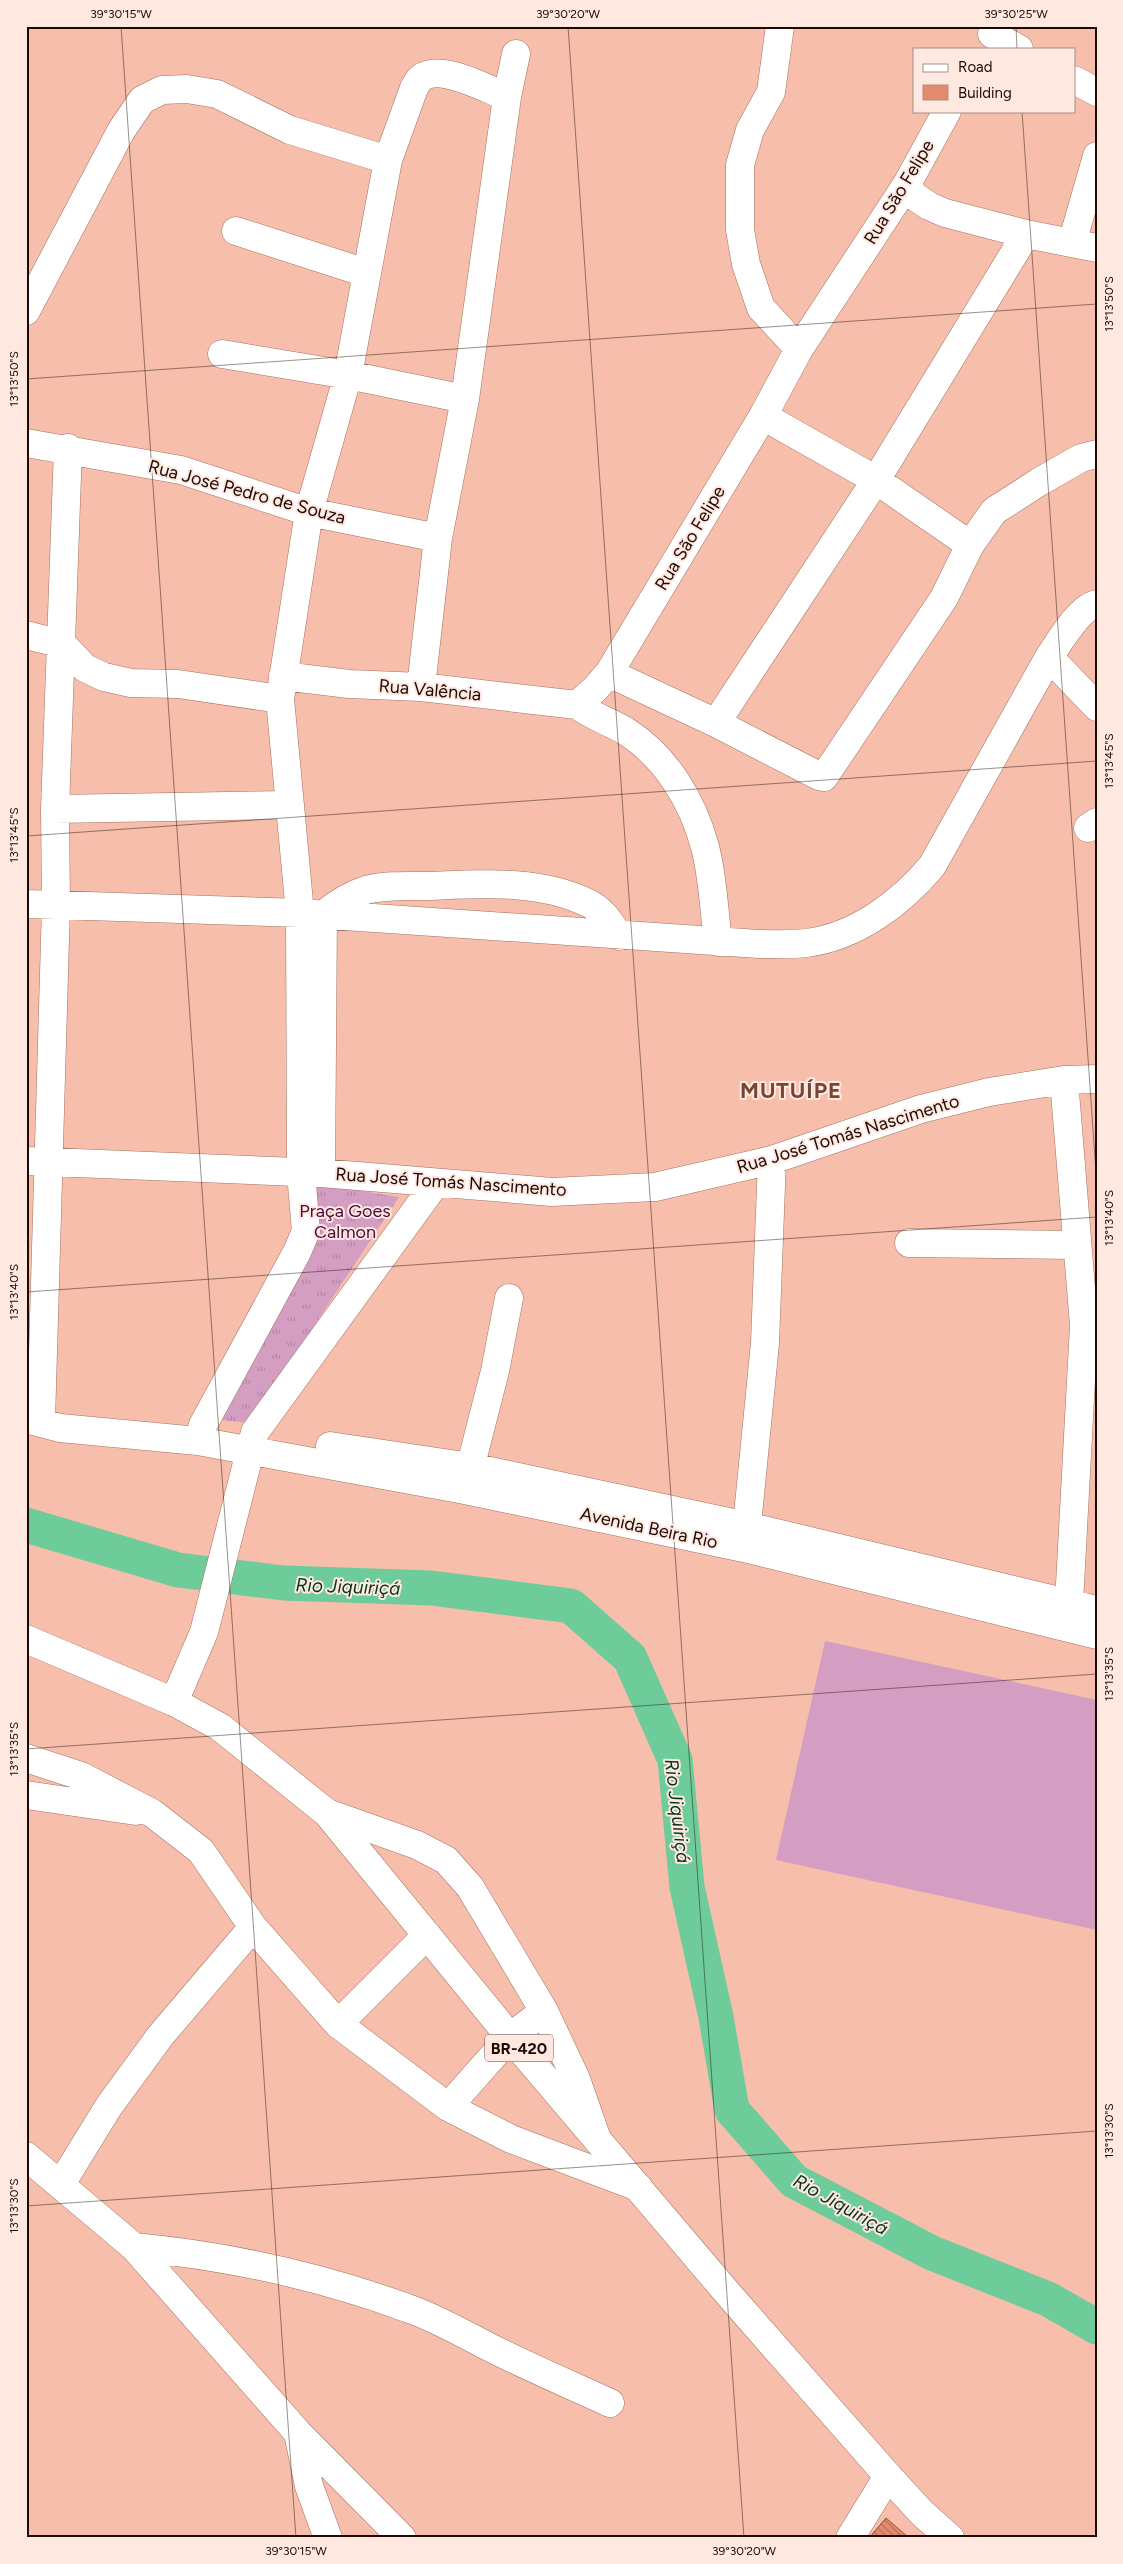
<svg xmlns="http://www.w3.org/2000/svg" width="1123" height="2564" viewBox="0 0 1123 2564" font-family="Figtree,sans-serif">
<defs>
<pattern id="grass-tufts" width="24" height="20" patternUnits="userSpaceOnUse" patternTransform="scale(1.25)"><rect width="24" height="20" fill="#d49ec2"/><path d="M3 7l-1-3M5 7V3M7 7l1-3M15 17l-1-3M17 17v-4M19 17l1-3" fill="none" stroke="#b687a5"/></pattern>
<pattern id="building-back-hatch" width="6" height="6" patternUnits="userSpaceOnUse" patternTransform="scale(1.25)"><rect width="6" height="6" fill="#e48b6e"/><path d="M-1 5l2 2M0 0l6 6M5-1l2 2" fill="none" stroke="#b87058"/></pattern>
</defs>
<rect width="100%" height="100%" fill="#f6beab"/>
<!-- grass -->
<path fill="url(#grass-tufts)" d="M314,1183L399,1197L250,1423L213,1419Z"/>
<!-- pitch -->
<path fill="#d49ec2" d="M825,1641L1097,1700V1930L776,1860Z"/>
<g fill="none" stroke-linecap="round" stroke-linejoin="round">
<!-- river -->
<path stroke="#6dcc9a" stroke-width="35" d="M26,1525L178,1570L284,1583L431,1588L571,1606L630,1658L675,1760L687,1887L716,2017L732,2110L794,2181L932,2253L1048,2299L1097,2327"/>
</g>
<!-- building -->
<path fill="url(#building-back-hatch)" stroke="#845444" d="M886,2518L909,2538H869Z"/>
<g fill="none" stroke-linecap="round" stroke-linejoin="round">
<defs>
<path id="minor" d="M780,26L771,92L750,130L740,165V230L746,264L761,308L799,349
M992,34L1019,49
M1074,80L1097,92
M907,184L914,196L929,206L945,213L1026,234L1097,248
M236,231L366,273
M1072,243L1097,156
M26,311L121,131L142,100L162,90L187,89L217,94L290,130L388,160
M222,354L348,375L465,399
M763,416L876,480L970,545
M26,443L181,470L309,512L438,538
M26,635L62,644L85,668L104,677L131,683L178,684L280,699
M1049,657L1097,707
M609,673L716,723L819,776L824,777L944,598L970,545L994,511L1039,482L1081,458L1097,454
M283,676L349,684L421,687L577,705
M421,687L438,538L465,399L507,97L516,54
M716,723L876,480L1026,234
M55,809L290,805
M1088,828L1097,822
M26,904L300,913L759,944C775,944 791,945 806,943C856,937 901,903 932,866L1049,657C1059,643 1079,607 1097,604
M718,942C714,911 713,877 705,847C693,802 667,758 627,732C611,722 593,717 577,705L595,689L609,673L763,416L799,349L907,184L947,111
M1064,1080L1084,1325L1068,1622
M26,1161L321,1173L552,1192L655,1187L772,1160L921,1109L989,1092L1064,1080L1097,1079
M321,1173L323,915C336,904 350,895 366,890C385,885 407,886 427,886C480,884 539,879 588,903C602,909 611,924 619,936
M909,1243L1076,1245
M26,1419L60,1428L198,1441L465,1490L744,1548L1097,1635
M41,1421L56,905L55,809L68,448
M198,1441L203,1425L297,1252L306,1231L301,1173L300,913L280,699L309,512L348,375L388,160L414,88C416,85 418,80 421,78C440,63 487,89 507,97
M330,1446L471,1467L747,1526L1097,1610
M466,1484L495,1371L509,1298
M745,1545L765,1343L772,1160
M174,1702L204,1632L255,1432L435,1184
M26,1758L81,1776L152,1813L201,1851L253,1927L338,2024L448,2107L511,2139L638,2187
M26,1795L136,1811
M327,1813L417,1845L446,1860L470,1887L544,2011L576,2079L597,2139
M338,2024L427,1935
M448,2107L510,2037L544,2011
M26,2156L134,2247L298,2433L402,2538
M61,2184L109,2106L161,2035L253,1927
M134,2247C229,2256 317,2275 407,2308C437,2318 465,2335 493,2349C531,2368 571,2385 610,2403
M298,2433L309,2486L328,2538
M850,2538L888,2476"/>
<path id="major" d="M26,1639L174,1702L220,1727L327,1813L510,2037L730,2296L888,2476L922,2513L950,2538"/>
</defs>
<!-- minor casing -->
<use href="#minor" stroke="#a57261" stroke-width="29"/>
<!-- major casing -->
<use href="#major" stroke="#a57261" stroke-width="29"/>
<!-- minor -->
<use href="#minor" stroke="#fff" stroke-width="28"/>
<!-- major -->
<use href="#major" stroke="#fff" stroke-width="28"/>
</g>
<!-- ticks -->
<path fill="none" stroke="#1d0a05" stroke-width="1" stroke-opacity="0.45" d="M121,26L296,2538M568,26L744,2538M1016,26L1017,49M1022,111L1097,1187M26,379L1097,304M26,836L1097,761M26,1292L1097,1217M26,1749L1097,1674M26,2206L1097,2131"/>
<g text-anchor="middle" stroke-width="4" stroke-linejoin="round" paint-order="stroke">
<!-- shield labels -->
<rect fill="#ffe8e0" stroke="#614d47" stroke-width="1" x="485" y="2034.5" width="68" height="27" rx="4"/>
<g font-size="16" font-weight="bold" fill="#1d0a05">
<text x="519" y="2054">BR-420</text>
</g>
<!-- street labels -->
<g font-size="18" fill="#1d0a05" stroke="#ffe8e0">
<text transform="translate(899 192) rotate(-59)" y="6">Rua São Felipe</text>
<text transform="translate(247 492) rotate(15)" y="6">Rua José Pedro de Souza</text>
<text transform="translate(690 538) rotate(-59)" y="6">Rua São Felipe</text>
<text transform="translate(430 690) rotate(5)" y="6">Rua Valência</text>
<text transform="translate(848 1134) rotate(-17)" y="6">Rua José Tomás Nascimento</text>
<text transform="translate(451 1182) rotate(4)" y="6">Rua José Tomás Nascimento</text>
<text transform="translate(649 1528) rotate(12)" y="6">Avenida Beira Rio</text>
</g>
<!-- park labels -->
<g font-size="18" fill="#4d073e" stroke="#ffe8e0">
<text x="345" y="1217">Praça Goes<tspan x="345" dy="21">Calmon</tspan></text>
</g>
<!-- water labels -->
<g font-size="19" font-style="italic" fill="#07321e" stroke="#ffe8e0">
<text transform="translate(348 1586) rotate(2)" y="7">Rio Jiquiriçá</text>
<text transform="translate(678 1811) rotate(83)" y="7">Rio Jiquiriçá</text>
<text transform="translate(841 2204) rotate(29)" y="7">Rio Jiquiriçá</text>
</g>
<!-- district labels -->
<g font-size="22" font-weight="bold" letter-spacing="1" fill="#754636" stroke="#ffe8e0">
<text x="791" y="1098">MUTUÍPE</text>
</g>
</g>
<!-- border -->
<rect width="1123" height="2564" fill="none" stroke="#ffe8e0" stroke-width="55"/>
<!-- legend -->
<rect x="913" y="48" width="162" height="65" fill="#ffe8e0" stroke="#a58f88"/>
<rect x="923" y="64" width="25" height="8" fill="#ffffff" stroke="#a58f88"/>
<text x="958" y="72" font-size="15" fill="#1d0a05">Road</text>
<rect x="923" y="85" width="25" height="15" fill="#e48b6e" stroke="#a58f88"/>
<text x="958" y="98" font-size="15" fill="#1d0a05">Building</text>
<rect x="28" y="28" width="1068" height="2508" fill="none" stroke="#1d0a05" stroke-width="2"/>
<g font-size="12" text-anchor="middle" fill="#1d0a05">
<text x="121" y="18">39°30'15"W</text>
<text x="568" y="18">39°30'20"W</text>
<text x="1016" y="18">39°30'25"W</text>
<text transform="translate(1109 304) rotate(-90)" y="4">13°13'50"S</text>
<text transform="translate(14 379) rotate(-90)" y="4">13°13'50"S</text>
<text transform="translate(1109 761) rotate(-90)" y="4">13°13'45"S</text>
<text transform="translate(14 835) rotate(-90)" y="4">13°13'45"S</text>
<text transform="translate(1109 1218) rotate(-90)" y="4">13°13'40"S</text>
<text transform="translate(14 1292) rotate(-90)" y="4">13°13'40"S</text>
<text transform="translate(1109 1674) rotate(-90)" y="4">13°13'35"S</text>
<text transform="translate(14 1749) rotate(-90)" y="4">13°13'35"S</text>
<text transform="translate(1109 2131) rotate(-90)" y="4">13°13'30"S</text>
<text transform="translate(14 2206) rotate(-90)" y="4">13°13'30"S</text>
<text x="296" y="2555">39°30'15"W</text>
<text x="744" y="2555">39°30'20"W</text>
</g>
</svg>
